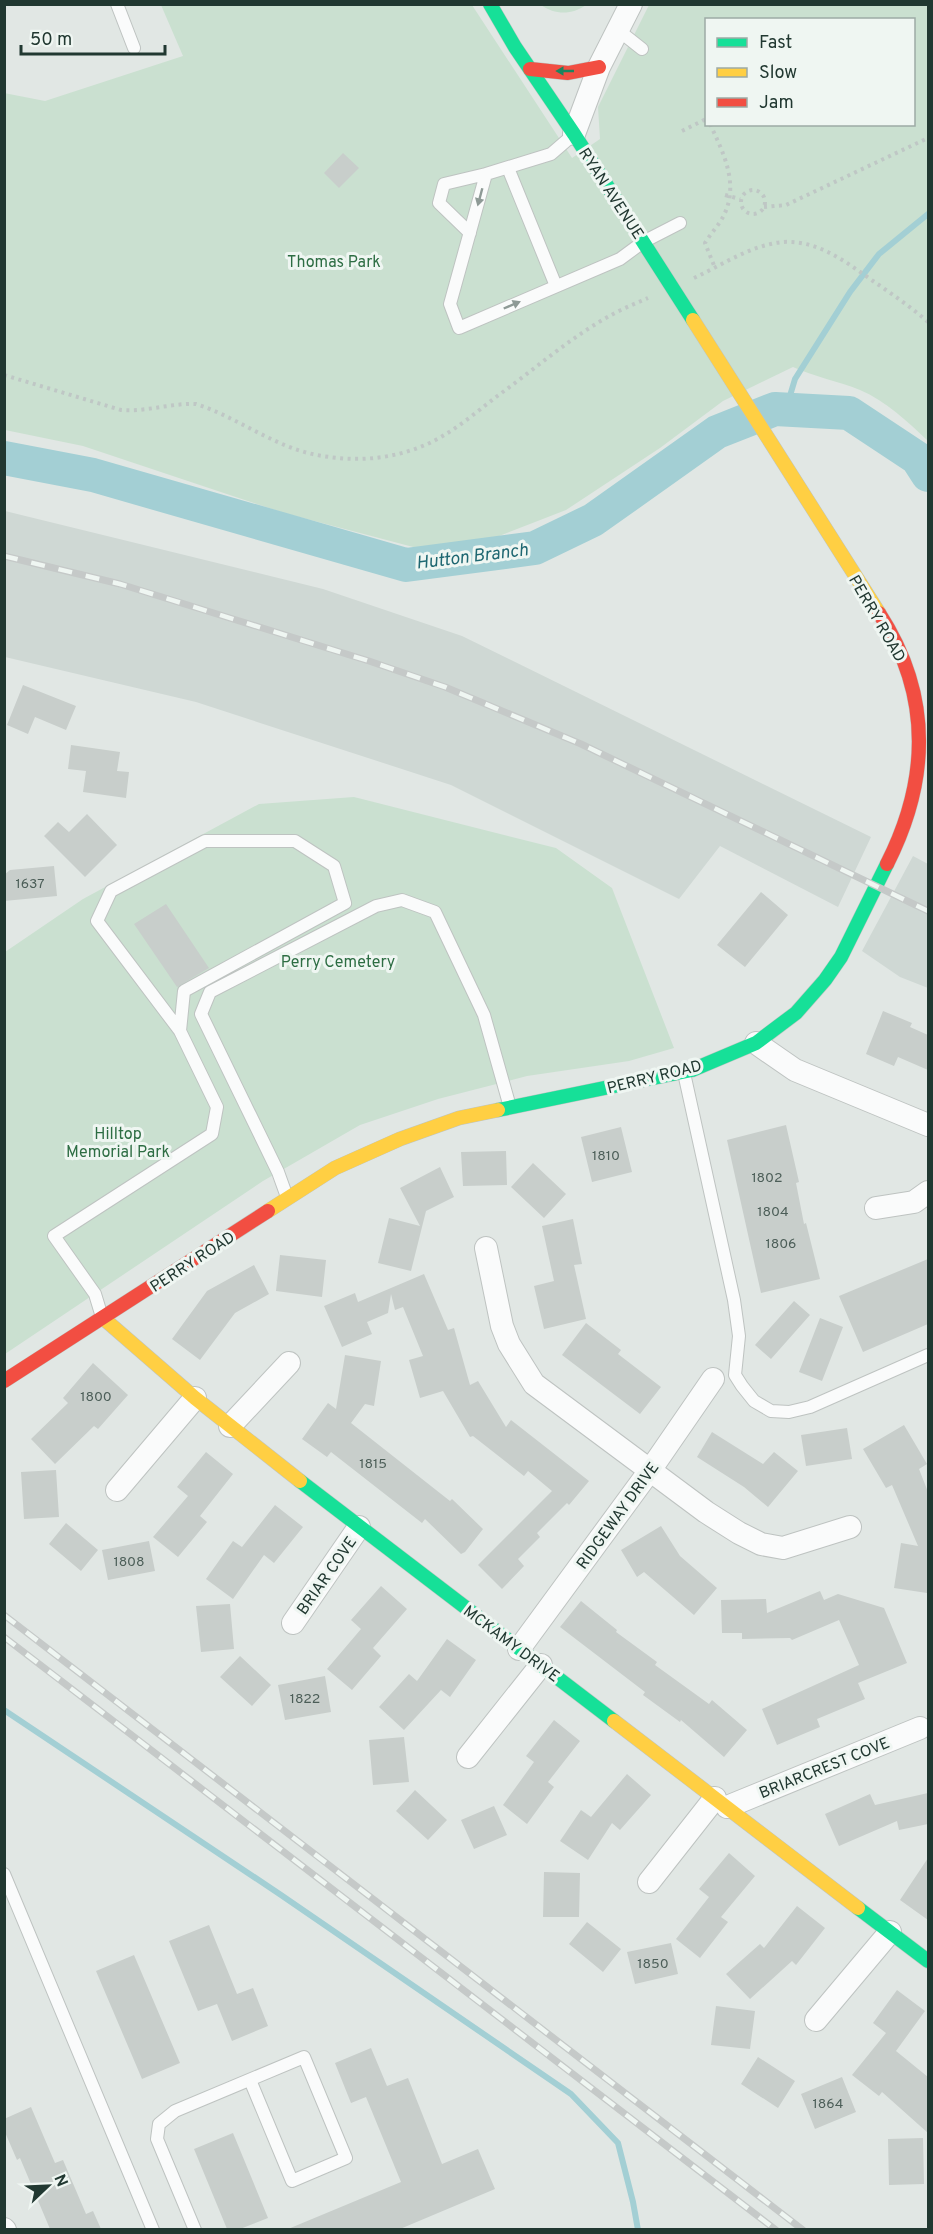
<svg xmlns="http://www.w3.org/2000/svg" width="933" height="2234" viewBox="0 0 933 2234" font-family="Overpass,sans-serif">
<rect width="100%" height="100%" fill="#e1e7e4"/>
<!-- built -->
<path fill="#cfd8d4" d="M5,511L323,589L462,636L871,837L838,907L720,846L679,899L451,785L196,702L5,657Z
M913,856L928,864V988L900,977L862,951Z"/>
<!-- green -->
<path fill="#cae0d0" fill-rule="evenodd" d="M161,5H472L572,158L600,139L598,107L649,5H928V441C908,422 886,401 860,390C838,381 815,377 793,367L723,401L660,448L566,510L489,540L417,548L284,513L83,446L5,430L4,93L45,101L183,56ZM706,20H914V124H706Z
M541,5L585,4L586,5C572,15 555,15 541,5Z
M354,797L556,848L612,888L674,1048L629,1061L527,1076L438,1099L360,1125L263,1181L5,1354V952L83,899L259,804Z"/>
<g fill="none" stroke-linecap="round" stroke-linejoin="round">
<!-- stream -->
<path stroke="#a3cfd4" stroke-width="6" d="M786,409L795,379L850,292L879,254L928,214
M4,1710L281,1895L571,2094L618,2143L633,2202L638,2230"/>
<!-- river -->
<path stroke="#a3cfd4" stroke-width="34" d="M4,458L93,475L406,565L535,548L593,520L717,432L775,409L849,413L917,458L928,475"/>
</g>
<!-- building -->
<path fill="#c8cecb" d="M343,153L359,168L339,188L324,173Z
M23,685L76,706L66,730L35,717L28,734L7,725Z
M71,745L120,752L117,771L129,772L126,798L83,792L86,771L68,769Z
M87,814L117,845L85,877L44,836L58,822L69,832Z
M54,866L57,896L4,901V875L10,870Z
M761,892L788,915L745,967L717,945Z
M166,904L209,968L177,987L134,924Z
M883,1011L912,1023L910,1027L928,1035V1070L898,1057L894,1066L866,1054Z
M786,1125L799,1182L796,1183L804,1224L806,1223L820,1279L761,1293L727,1140Z
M621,1127L632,1172L592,1182L581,1137Z
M506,1151L507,1185L463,1186L461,1152Z
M533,1163L566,1194L544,1218L511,1187Z
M440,1167L454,1197L426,1211L411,1271L378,1263L389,1218L420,1226L400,1188Z
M573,1219L582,1264L574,1265L586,1319L544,1329L534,1286L554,1281L542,1226Z
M280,1255L326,1260L322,1297L276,1291Z
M928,1259V1324L863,1352L839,1296Z
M254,1265L269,1294L235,1313L200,1360L172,1339L207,1291Z
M424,1274L448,1330L454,1328L470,1385L478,1381L506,1427L511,1420L589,1481L569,1505L567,1503L537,1533L540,1537L518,1559L524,1566L502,1589L478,1565L552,1491L528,1471L524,1476L473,1436L470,1437L443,1391L420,1398L409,1360L423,1356L403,1307L395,1310L391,1294L388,1313L367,1322L372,1334L342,1347L324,1306L355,1293L358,1302Z
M794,1301L810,1315L771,1359L755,1345Z
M820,1318L843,1327L822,1381L799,1372Z
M586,1323L621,1350L618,1354L661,1387L640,1414L562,1355Z
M345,1355L381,1361L374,1406L365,1404L351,1423L450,1501L452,1499L483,1529L465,1552L461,1554L425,1519L422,1523L331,1452L327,1457L302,1439L328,1403L336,1409Z
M93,1363L128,1395L98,1429L94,1426L55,1464L31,1439L68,1403L63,1398Z
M904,1425L927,1464L919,1469L928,1492V1581L927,1593L894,1588L901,1543L918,1546L892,1485L886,1488L863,1449Z
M847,1428L852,1459L806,1466L801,1435Z
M712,1432L763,1464L774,1452L798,1471L768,1507L744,1487L697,1457Z
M206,1452L233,1474L200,1516L207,1522L178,1557L153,1537L188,1496L177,1487Z
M56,1470L59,1517L24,1519L21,1472Z
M275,1505L303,1527L274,1563L264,1555L233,1599L206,1579L233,1541L242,1547Z
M66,1523L98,1550L81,1571L49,1544Z
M661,1526L680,1556L717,1588L694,1615L644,1572L637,1577L621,1550Z
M149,1541L155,1571L108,1580L102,1550Z
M381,1586L407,1609L373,1648L381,1656L352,1690L327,1669L361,1629L351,1620Z
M820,1591L824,1600L838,1594L884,1608L907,1663L858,1683L865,1699L817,1719L820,1727L777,1745L762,1709L859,1665L839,1620L792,1640L790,1638L742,1639V1633H722L721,1600L766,1599L767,1613Z
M581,1601L617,1630L616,1632L657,1662L655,1665L709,1704L712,1700L747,1730L724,1757L681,1720L680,1722L643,1695L645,1692L560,1627Z
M230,1604L234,1649L201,1652L196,1606Z
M447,1639L476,1660L450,1697L441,1690L404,1730L379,1707L409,1674L417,1681Z
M240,1656L271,1685L252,1706L220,1677Z
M325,1676L331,1712L285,1720L278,1685Z
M554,1720L580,1741L548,1782L554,1787L527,1824L503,1805L534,1762L526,1756Z
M404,1737L409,1782L373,1785L369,1740Z
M627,1774L651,1795L620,1830L612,1823L588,1860L560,1841L581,1810L591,1817Z
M415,1790L447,1820L428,1840L396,1811Z
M928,1793V1824L899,1830L897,1821L839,1846L825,1814L870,1794L875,1805Z
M494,1806L507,1835L474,1849L461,1820Z
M729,1853L755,1876L721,1917L728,1922L700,1958L676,1939L709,1897L699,1889Z
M928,1858V1920L900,1900Z
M544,1872L580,1873L579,1917H543Z
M797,1906L825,1928L796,1965L792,1961L750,1999L726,1974L760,1944L764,1948Z
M587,1922L621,1949L603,1972L569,1944Z
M209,1925L237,1994L253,1988L268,2026L232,2041L217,2004L198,2011L169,1941Z
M671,1943L678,1974L635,1984L627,1952Z
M134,1955L180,2063L142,2079L96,1971Z
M897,1990L925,2011L896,2051L928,2077V2133L882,2092L879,2096L852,2075L886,2033L873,2023Z
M716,2006L755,2011L750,2049L711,2045Z
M371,2048L387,2086L408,2078L442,2164L478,2149L495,2189L400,2229H288L401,2182L366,2097L351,2103L335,2063Z
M758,2057L795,2081L778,2108L741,2084Z
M842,2077L856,2112L815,2129L801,2094Z
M31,2107L55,2163L63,2160L86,2214L93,2211L101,2229H49H50L20,2158L17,2160L4,2130V2119Z
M233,2133L268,2218L240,2229H227L194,2149Z
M923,2138L924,2184L889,2185L888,2139Z"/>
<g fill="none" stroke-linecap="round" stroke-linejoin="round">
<defs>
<path id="lane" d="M117,4L134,48
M618,30L642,49
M573,135L551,154L486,174L450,304L459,328L620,259L643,242L680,223
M508,168L556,286
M470,233L439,203L444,184L486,174
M684,1073L734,1300L739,1336L735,1375L742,1386L754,1401L771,1411L789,1412L810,1407L928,1355
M287,1197L278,1172L201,1014L210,992L376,906L402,900L435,912L484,1015L510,1107
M102,1317L95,1294L54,1236L212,1134L217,1107L180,1031L97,921L111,891L205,841H295L334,866L345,903L184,991L180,1031
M4,1874L153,2230
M195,2230L157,2139L159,2124L175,2111L304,2057L346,2158L292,2181L250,2080"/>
<path id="street" d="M574,134L599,67L631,4
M756,1043L795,1070L928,1125
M876,1208L914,1202L928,1192
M486,1248L502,1326L509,1344L534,1384L706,1512L739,1533L761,1544L783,1548L850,1527
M230,1426L289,1363
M117,1490L195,1398
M293,1623L359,1527
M519,1649L651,1469L713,1379
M468,1757L541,1665
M727,1807L920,1728
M649,1882L715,1798
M816,2020L890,1932
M4,2229L5,2230"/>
<path id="fast" d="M490,4L515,47L574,134L693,320
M498,1110L692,1070L756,1043L796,1013L825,980L841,957L887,864
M300,1481L614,1721
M858,1908L928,1961"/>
<path id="slow" d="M693,320L879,613
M268,1211L335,1168L400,1139L459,1118L498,1110
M103,1318L195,1398L300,1481
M614,1721L858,1908"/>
<path id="jam" d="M530,69L568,73L599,67
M879,613C932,695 930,779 887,864
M4,1381L268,1211"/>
</defs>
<!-- lane casing -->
<use href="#lane" stroke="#bec3c1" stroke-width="14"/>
<!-- street casing -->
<use href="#street" stroke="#bec3c1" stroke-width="24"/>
<!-- fast casing -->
<use href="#fast" stroke="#bec5c2" stroke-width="15"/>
<!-- slow casing -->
<use href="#slow" stroke="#bec5c2" stroke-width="15"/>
<!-- jam casing -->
<use href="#jam" stroke="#bec5c2" stroke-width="15"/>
<!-- path -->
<path stroke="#bfc7c5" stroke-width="4" stroke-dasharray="3 4.5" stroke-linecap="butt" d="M710,124C724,154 739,184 724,215C719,225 711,233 705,243L715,268
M682,131L706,119
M741 202a12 12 0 1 1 24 0a12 12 0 1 1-24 0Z
M725,195L740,199
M764,207L786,205L928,138
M694,278C722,265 751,245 783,242C818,240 846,262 873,281C892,294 911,307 928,322
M4,375L121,410C147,412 170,403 196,404C237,417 274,447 317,455C354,462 390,460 425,445C451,434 474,414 496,397C535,369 573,335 615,313C626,307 637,303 648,298"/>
<!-- lane -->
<use href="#lane" stroke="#fafbfb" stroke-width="12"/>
<!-- street -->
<use href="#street" stroke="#fafbfb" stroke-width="22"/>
<!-- fast -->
<use href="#fast" stroke="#16e098" stroke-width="14"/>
<!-- slow -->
<use href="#slow" stroke="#ffcf43" stroke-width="14"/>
<!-- jam -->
<use href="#jam" stroke="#f24e42" stroke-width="14"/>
<defs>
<path id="rail" d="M4,556L120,584L369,661L445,687L581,744L928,911
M4,1615L803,2230
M4,1637L776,2230"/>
</defs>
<!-- rail casing -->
<use href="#rail" stroke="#c5c9c8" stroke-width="7"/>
<!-- rail -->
<use href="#rail" stroke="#eff6f2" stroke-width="4.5" stroke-dasharray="14" stroke-linecap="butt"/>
</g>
<!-- one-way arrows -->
<defs><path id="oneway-solid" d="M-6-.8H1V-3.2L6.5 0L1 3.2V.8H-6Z" transform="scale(1.5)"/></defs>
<use fill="#1c845f" href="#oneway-solid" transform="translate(565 71) rotate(-180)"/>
<g fill="#8e9a96">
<use href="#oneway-solid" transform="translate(480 197) rotate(105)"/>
<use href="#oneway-solid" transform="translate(512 305) rotate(-23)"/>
</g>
<g text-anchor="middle" stroke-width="6" stroke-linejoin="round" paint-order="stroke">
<!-- number labels -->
<g font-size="14" fill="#4c5e58">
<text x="30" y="888">1637</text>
<text x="606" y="1160">1810</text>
<text x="767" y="1182">1802</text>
<text x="773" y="1216">1804</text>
<text x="781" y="1248">1806</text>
<text x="96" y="1401">1800</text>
<text x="373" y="1468">1815</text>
<text x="129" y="1566">1808</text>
<text x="305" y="1703">1822</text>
<text x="653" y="1968">1850</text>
<text x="828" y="2108">1864</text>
</g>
<!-- street labels -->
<g font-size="16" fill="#213831" stroke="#eff6f2">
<text transform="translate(612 193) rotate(57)" y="6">RYAN AVENUE</text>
<text transform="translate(878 618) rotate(60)" y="6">PERRY ROAD</text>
<text transform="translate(654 1076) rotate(-14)" y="6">PERRY ROAD</text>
<text transform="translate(192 1261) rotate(-33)" y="6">PERRY ROAD</text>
<text transform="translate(617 1515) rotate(-54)" y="6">RIDGEWAY DRIVE</text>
<text transform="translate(326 1575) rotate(-55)" y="6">BRIAR COVE</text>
<text transform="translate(512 1643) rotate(37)" y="6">MCKAMY DRIVE</text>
<text transform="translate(824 1767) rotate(-22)" y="6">BRIARCREST COVE</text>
</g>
<!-- park labels -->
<g font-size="16" fill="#2d6d43" stroke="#eff6f2">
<text x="334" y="267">Thomas Park</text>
<text x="338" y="967">Perry Cemetery</text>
<text x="118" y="1139">Hilltop<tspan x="118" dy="18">Memorial Park</tspan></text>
</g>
<!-- water labels -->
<g font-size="18" font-style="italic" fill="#1e6771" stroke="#eff6f2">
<text transform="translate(472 556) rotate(-7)" y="6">Hutton Branch</text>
</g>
</g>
<!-- border -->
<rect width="933" height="2234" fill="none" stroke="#213831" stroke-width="12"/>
<!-- legend -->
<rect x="705" y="18" width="210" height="108" fill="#eff6f2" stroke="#9daaa5" stroke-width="1.5"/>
<rect x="717" y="38" width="30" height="9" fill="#16e098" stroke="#9daaa5" stroke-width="1.5"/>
<text x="759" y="48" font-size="18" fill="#213831">Fast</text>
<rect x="717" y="68" width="30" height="9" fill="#ffcf43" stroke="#9daaa5" stroke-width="1.5"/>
<text x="759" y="78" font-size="18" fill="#213831">Slow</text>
<rect x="717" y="98" width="30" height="9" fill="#f24e42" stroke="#9daaa5" stroke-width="1.5"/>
<text x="759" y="108" font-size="18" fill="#213831">Jam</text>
<!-- north arrow -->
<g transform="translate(48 2186) rotate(67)" stroke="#eff6f2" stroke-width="4.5" paint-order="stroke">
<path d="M0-4.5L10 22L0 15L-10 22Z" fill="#213831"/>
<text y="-9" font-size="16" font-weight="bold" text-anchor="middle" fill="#213831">N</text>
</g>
<!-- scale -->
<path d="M21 45v9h144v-9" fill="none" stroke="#213831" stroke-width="3"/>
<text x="30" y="45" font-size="18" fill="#213831" stroke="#eff6f2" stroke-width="4.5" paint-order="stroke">50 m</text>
</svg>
